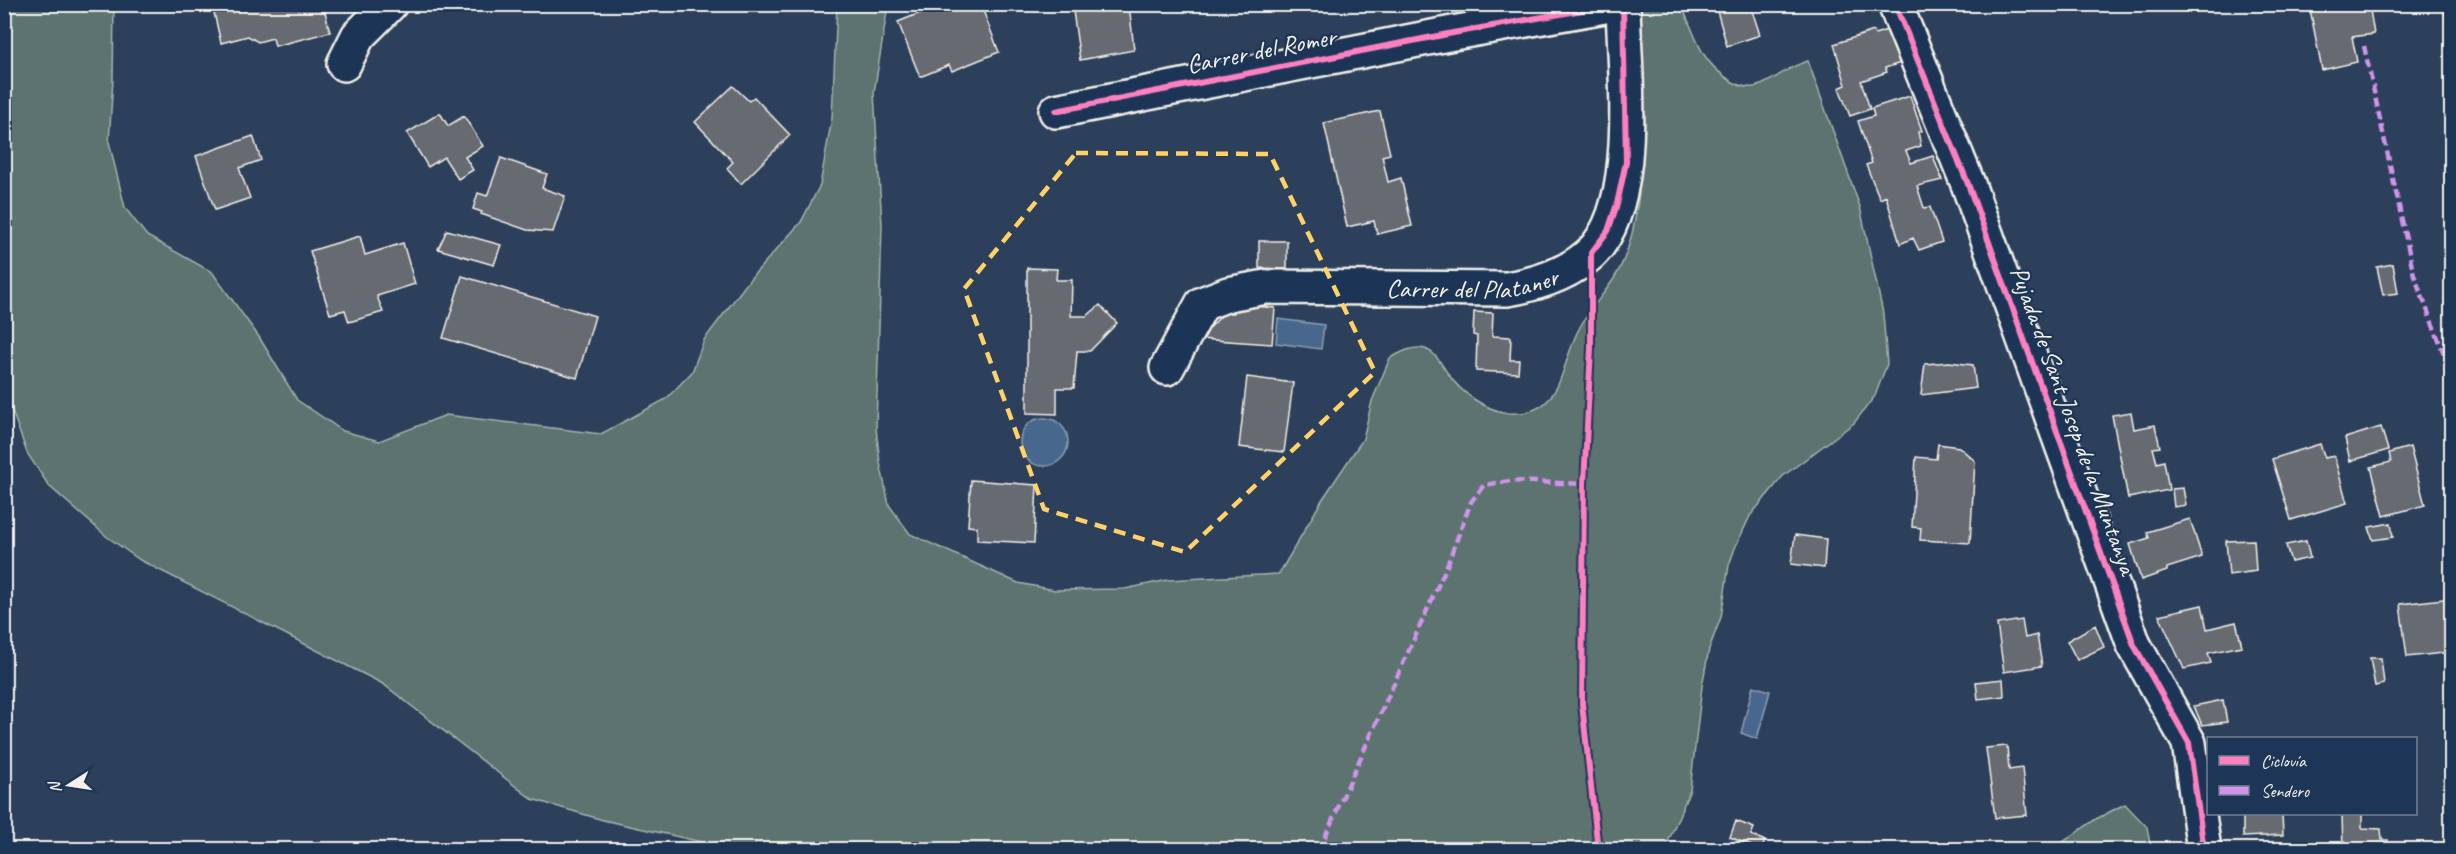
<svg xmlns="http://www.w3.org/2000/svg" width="2456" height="854" viewBox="0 0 2456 854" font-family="Caveat,sans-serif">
<rect width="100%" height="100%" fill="#2c405c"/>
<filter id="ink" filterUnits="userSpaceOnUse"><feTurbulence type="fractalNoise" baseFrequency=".0167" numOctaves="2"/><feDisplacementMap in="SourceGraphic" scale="12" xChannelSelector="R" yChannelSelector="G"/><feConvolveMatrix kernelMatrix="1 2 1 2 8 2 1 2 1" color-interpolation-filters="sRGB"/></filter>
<g filter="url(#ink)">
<!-- green -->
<path fill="#5b7370" stroke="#a8b2ac" stroke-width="1.5" d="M4,5H114L113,79L109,142L125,208L147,236L212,272L259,337L297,400L343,431L379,441L446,415L601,434L666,399L692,372L704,340L750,279L801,222L820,185L832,118L837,5H888L874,93L882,225L876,428L880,463L889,505L910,534L1018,583L1055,590L1125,589L1168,580L1279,574L1322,500L1363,439L1372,401L1390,358C1400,353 1413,345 1425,349C1437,353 1442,366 1449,375C1461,393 1487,411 1509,413C1561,416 1560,371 1576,335C1588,307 1613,288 1624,259C1651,190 1639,97 1637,24L1642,5H1681C1697,36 1698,60 1731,81C1739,86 1749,89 1758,86C1776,80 1786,67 1808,61L1860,207L1883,313L1887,364L1875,396L1854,423L1783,476L1750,516L1735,548L1729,565L1721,617L1709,649L1702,686L1690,790L1665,849H733L603,820L532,799L383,684L140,560L106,536L49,486L27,453L5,391Z
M2125,804L2147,827L2151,849H2053L2096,819Z"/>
<!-- water -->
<path fill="#46688c" stroke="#8c9fb1" stroke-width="1.5" d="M1278,319L1324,325L1321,349L1276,343Z
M1020 442a24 24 0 1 1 48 0a24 24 0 1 1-48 0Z
M1753,686L1770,691L1757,739L1741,733Z"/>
<!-- building -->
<path fill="#666b71" stroke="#f4f1e8" stroke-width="1.5" d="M212,4H323L330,32L275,46L273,38L258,42L248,36L221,43Z
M512,4H529V5L516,11Z
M942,4H992L982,8L999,52L952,71L949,65L920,77L898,22Z
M1072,4H1129L1134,50L1080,60Z
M1715,4H1750L1760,35L1727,46Z
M2309,4H2369L2374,34L2352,37L2357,62L2322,70Z
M2443,4H2452V38H2451Z
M1896,27L1907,61L1885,68L1887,72L1861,81L1870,109L1850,116L1839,88L1846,85L1834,44L1874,31L1875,34Z
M733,86L749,101L754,97L790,135L741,184L727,168L733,162L695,122Z
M1910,96L1922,131L1918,132L1921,146L1906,151L1911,163L1933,156L1942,180L1917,186L1924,208L1930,207L1942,242L1919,250L1913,238L1900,244L1886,196L1880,199L1866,165L1872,163L1858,121L1874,116L1872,108Z
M1380,111L1390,154L1382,156L1388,182L1401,178L1412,226L1377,234L1374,221L1347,227L1324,123Z
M440,113L448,126L464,116L483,146L465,157L473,170L458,179L444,157L428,167L407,133Z
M253,136L261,160L239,168L250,198L215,210L196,156Z
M501,158L547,174L542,188L565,196L553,232L527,230L481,214L482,212L473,209L478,193L487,196Z
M447,230L501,245L494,265L438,249Z
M360,236L365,255L403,243L415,284L377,296L383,312L349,322L345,310L330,314L310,251Z
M1259,241H1287V269L1259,268Z
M2393,264L2398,293L2383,295L2377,267Z
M1027,268L1057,269L1056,280H1072L1071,316H1087L1100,305L1117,323L1090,351H1077L1074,388H1057V414L1027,413Z
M462,276L595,316L577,378L443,338Z
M1235,304L1275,308L1272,344L1199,339L1224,313H1234Z
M1474,312L1493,313L1492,336L1511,337L1510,360H1519L1518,373L1476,371L1477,336L1473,335Z
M1949,362L1973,365L1976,388L1921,395L1925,364Z
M1247,377L1293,383L1284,452L1239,447Z
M2131,412L2134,429L2155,425L2160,447L2153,448L2157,463L2164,461L2169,490L2128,498L2112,415Z
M2381,427L2388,450L2350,461L2345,438Z
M1938,444L1959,447L1975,461L1970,543L1920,540L1921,528L1912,527L1916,457L1936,459Z
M2320,444L2325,458L2334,456L2347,503L2291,520L2272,459Z
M2410,447L2425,505L2384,516L2371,467L2391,462L2389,453Z
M971,480L1037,485L1034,543L977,540V527L968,526Z
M2183,488L2186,505L2174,507L2172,489Z
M2190,519L2202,557L2167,568V571L2141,580L2130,544L2149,538L2147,532Z
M2391,523L2393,537L2373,540L2369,527Z
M1795,535L1826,539L1824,568L1791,564Z
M2254,540L2256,571L2229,575L2226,541Z
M2306,541L2310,558L2291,562L2286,545Z
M2452,598V652L2407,657L2400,604Z
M2202,605L2207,629L2236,622L2242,646L2208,653L2211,663L2184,669L2159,615Z
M2022,620L2025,638L2037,635L2042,666L2004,672L1997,624Z
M2095,625L2104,647L2077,660L2067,641Z
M2370,658H2381L2384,684L2375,686Z
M2003,679L2004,696L1978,699L1976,682Z
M2223,700L2227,722L2202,725L2194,706Z
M2007,746L2009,770L2022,768L2027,815L1995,818L1986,748Z
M2243,814H2282L2283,835L2243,837Z
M2342,814H2362V828L2381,829L2382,840H2388L2387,845L2392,846V850H2343Z
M1736,821L1754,828L1751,835L1765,841L1761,850L1730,837Z
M2452,844V850H2424V848Z"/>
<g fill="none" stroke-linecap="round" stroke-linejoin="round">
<defs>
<g id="minor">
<path d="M1895,4L1968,184L2134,645L2189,743L2204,850"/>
<path d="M344,64L358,36L390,4"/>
<path d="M1056,111L1453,33L1616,4"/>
<path id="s1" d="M1167,368L1202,304L1228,294L1266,287L1507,289C1537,284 1567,275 1590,254C1642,206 1624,71 1623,4"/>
</g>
</defs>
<!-- minor casing -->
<use href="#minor" stroke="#f4f1e8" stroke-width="38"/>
<!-- minor -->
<use href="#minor" stroke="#1d3557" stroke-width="33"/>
<!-- quiet -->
<path stroke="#d193ec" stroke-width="4.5" stroke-dasharray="9 4.5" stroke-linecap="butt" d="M2364,46L2414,275L2452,375
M1319,850L1446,568L1471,502L1484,485L1510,481L1584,484"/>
<defs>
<path id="cycleway" d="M1895,4L1968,184L2134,645L2189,743L2204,850
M1056,111L1453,33L1616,4
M1598,850L1582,704L1584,484L1591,348V253L1608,231L1617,204L1626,162L1623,4"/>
</defs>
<!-- cycleway casing -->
<use href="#cycleway" stroke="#1d3557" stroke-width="10"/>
<!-- cycleway -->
<use href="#cycleway" stroke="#ff80c0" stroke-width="6"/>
</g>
</g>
<!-- marked area -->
<path fill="none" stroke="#ffd166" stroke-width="4.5" stroke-dasharray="12 8" stroke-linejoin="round" d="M1076,153L1270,154L1375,372L1185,552L1044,509L964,289Z"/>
<g text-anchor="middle" stroke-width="4.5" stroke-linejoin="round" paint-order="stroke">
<!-- street labels -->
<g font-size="26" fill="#f4f1e8" stroke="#1d3557">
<text transform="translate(1261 50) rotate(-11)" y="9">Carrer del Romer</text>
<text dy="9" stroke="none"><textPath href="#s1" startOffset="346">Carrer del Plataner</textPath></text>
<text transform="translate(2074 420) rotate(70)" y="9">Pujada de Sant Josep de la Muntanya</text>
</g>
</g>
<!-- margin -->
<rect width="2456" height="854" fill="none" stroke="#1d3557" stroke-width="24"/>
<rect x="12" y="12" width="2432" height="830" fill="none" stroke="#f4f1e8" stroke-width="2" filter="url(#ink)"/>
<!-- legend -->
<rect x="2207" y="737" width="210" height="78" fill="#1d3557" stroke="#738091" stroke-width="1.5"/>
<rect x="2219" y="756" width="30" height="9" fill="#ff80c0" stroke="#738091" stroke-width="1.5"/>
<text x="2261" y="767" font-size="18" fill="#f4f1e8">Ciclovía</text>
<rect x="2219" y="786" width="30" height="9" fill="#d193ec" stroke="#738091" stroke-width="1.5"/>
<text x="2261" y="797" font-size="18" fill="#f4f1e8">Sendero</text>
<!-- north arrow -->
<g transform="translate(69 785) rotate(258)" stroke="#1d3557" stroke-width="4.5" paint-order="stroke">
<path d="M0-4.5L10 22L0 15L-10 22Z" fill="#f4f1e8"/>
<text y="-9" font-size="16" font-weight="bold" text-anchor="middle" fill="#f4f1e8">N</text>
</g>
</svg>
